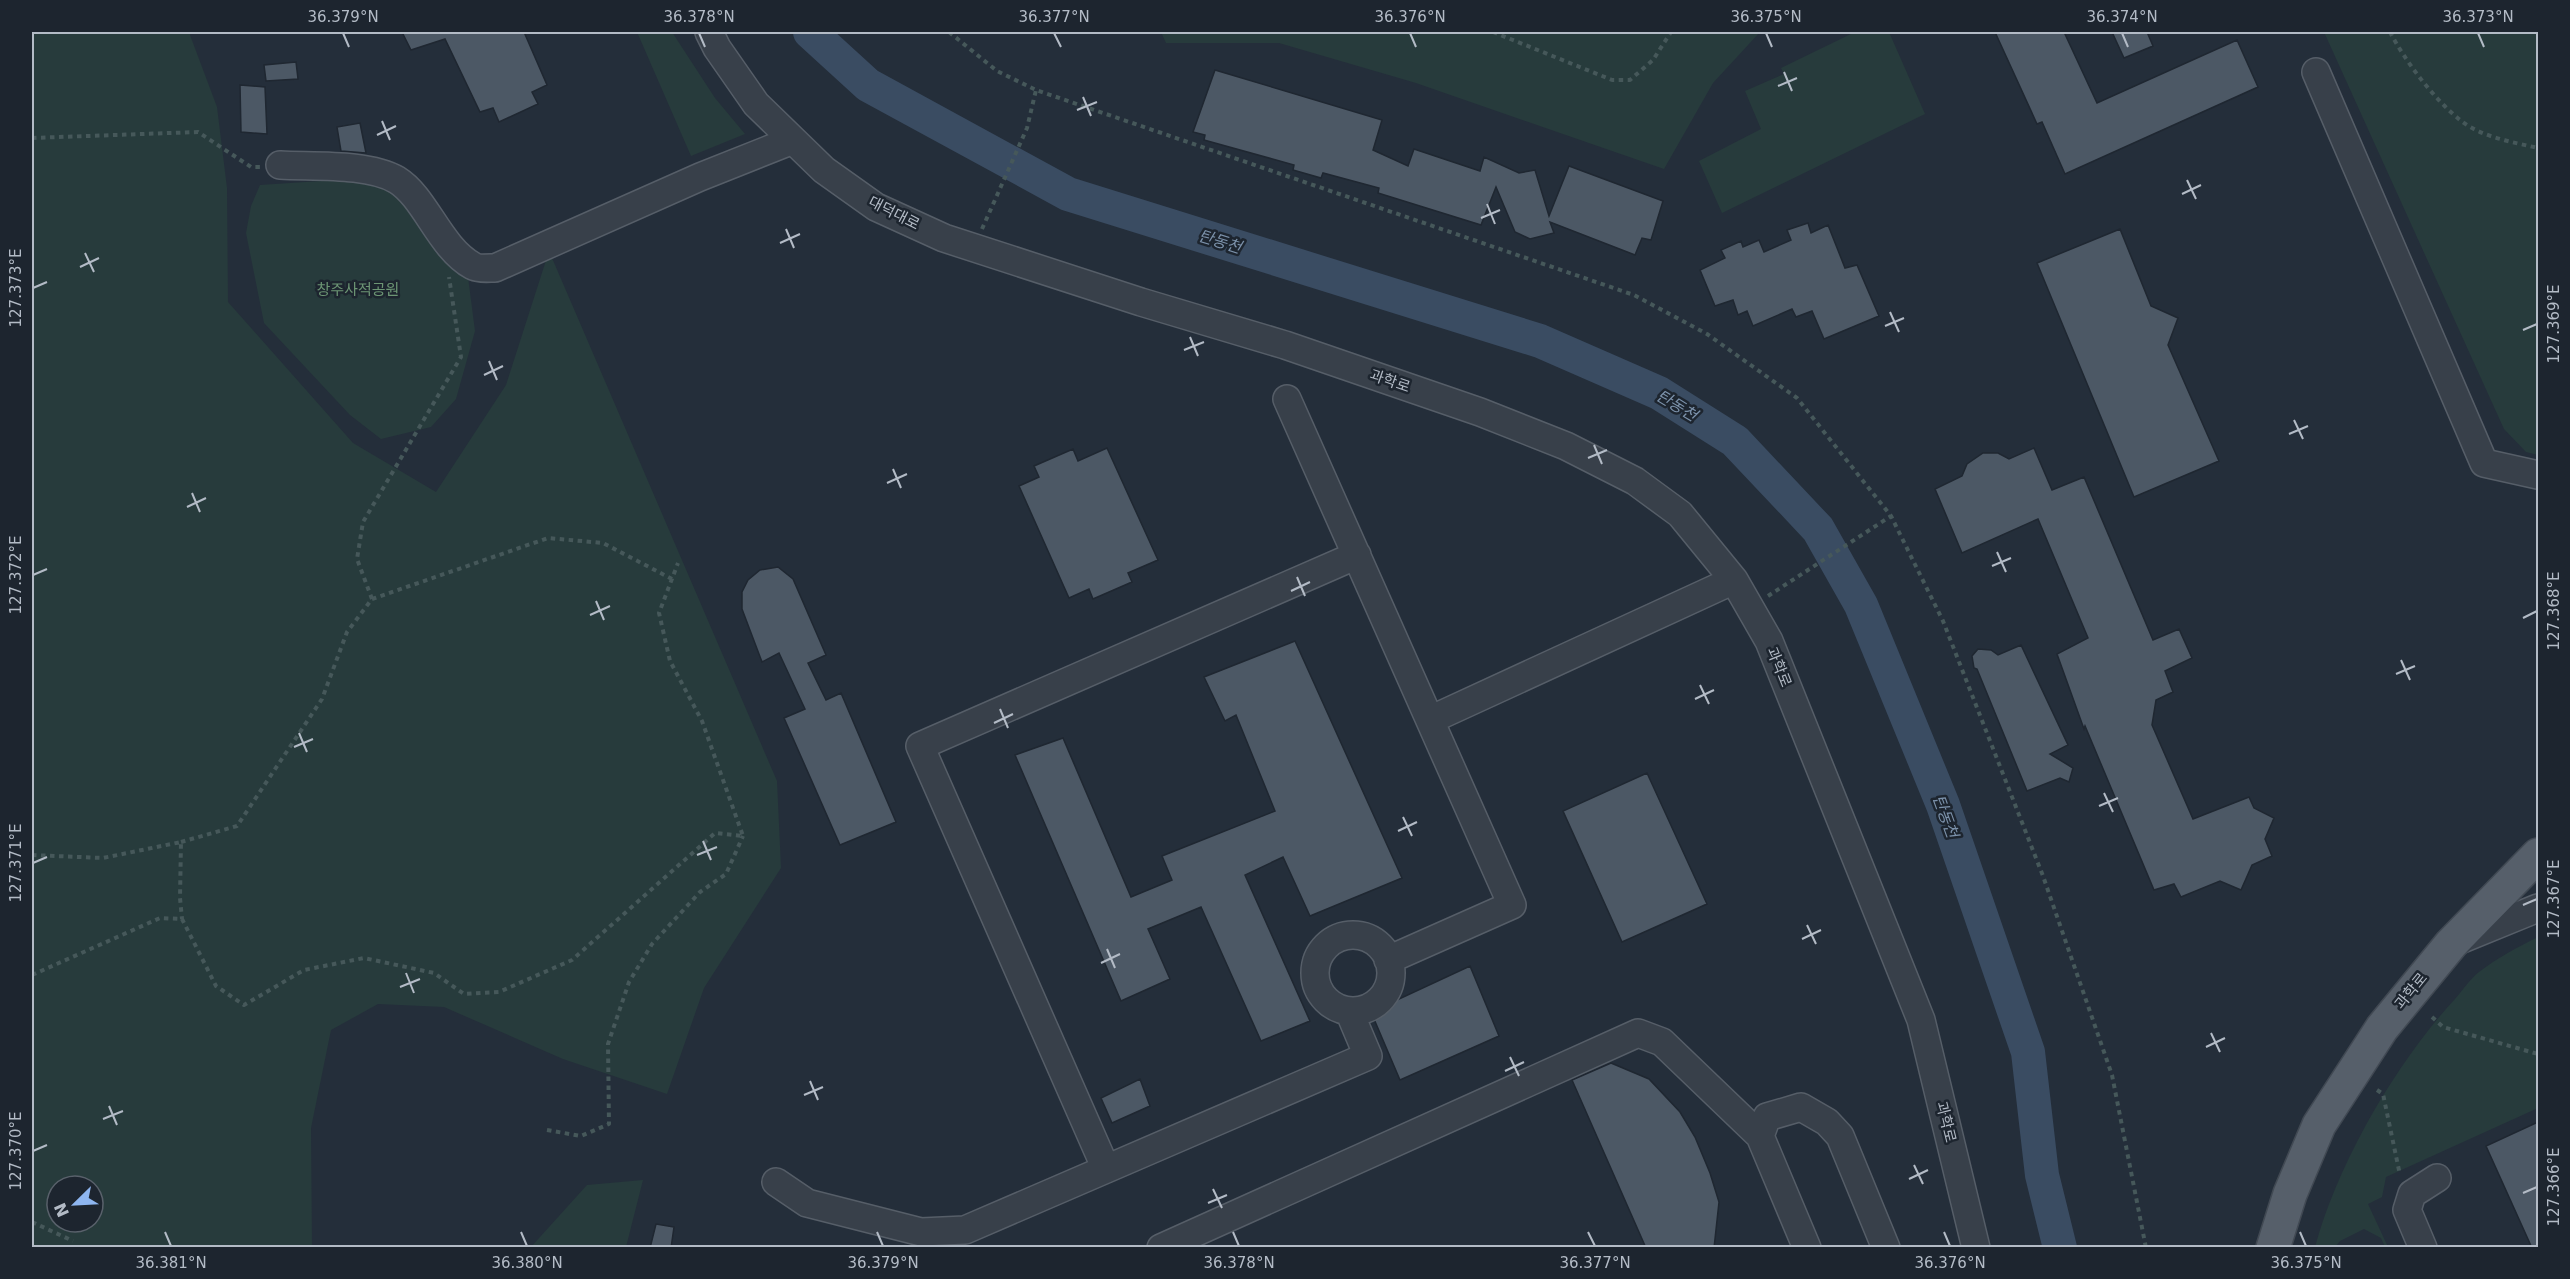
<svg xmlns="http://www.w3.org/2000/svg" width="2570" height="1279" viewBox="0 0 2570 1279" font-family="'DejaVu Sans','Noto Sans KR',sans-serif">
<rect width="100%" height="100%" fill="#242e3a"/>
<!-- green -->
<path fill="#273b3c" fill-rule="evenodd" d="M32,32H191L190,35L217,107L227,188L228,302L353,443L436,492L506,385L549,251L777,781L781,868L704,988L667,1094L563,1059L444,1007L378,1004L331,1030L311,1128L312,1247H32ZM57,1186H93V1222H57Z
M637,32H672L715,98L745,134L691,156Z
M1161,32H1760L1713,83L1664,169L1416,83L1279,43H1166Z
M1855,32H1889L1925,114L1722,213L1699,161L1761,129L1745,91L1784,74L1781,68Z
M2324,32H2538V455L2526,452L2504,429Z
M351,179L388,183L468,277L475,331L456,399L431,427L381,439L350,415L264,323L246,233L251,206L260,185Z
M2538,937V1108L2386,1177L2382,1197L2368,1204L2388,1247H2385L2381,1238L2364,1229L2340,1241L2335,1247H2315C2338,1163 2395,1064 2455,999C2463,990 2470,979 2479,972C2497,958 2518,947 2538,937Z
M643,1180L626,1247H531L587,1185Z"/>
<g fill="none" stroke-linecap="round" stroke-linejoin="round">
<!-- river -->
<path stroke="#3a4c62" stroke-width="34" d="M810,32L868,85L1068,194L1540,341L1659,393L1735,441L1818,529L1861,605L1943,805L2028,1052L2042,1175L2060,1248"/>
</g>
<!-- building -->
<path fill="#4c5865" stroke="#1f2731" stroke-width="1.5" d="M402,32H524L547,85L532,92L538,104L499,122L493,108L480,112L445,39L411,50Z
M1995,32H2064L2097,103L2237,40L2258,87L2065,174L2042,122L2037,124Z
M2112,32H2147L2153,46L2124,58Z
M296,62L298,79L266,81L264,65Z
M1215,70L1382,120L1373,150L1408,166L1414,149L1480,171L1484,157L1519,173L1535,170L1549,216L1569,166L1663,201L1651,240L1642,238L1635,255L1550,222L1554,233L1530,239L1515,232L1496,187L1481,225L1378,193L1379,188L1323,173L1321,178L1293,170L1294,165L1204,140L1205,135L1193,132Z
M240,85L265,87L267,134L241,132Z
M360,123L366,153L341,151L337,127Z
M1808,223L1811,233L1828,225L1845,268L1857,265L1879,316L1824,339L1812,311L1796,317L1792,309L1753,326L1747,311L1738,315L1733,300L1715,306L1700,270L1725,258L1721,250L1741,241L1743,247L1759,240L1764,252L1791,240L1787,230Z
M2120,229L2151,306L2178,318L2168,345L2219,461L2134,497L2037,263Z
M1107,448L1158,560L1128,573L1132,582L1093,599L1089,589L1069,598L1019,486L1039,477L1034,466L1073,449L1078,461Z
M2034,448L2052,490L2084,477L2153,640L2179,629L2192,658L2165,671L2173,692L2156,700L2152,725L2193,819L2249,797L2254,808L2274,818L2265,839L2272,856L2252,865L2241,890L2220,881L2181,897L2174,884L2154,890L2085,726L2084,729L2057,654L2088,638L2038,519L1962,553L1935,489L1962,476L1967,464L1983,453H1998L2009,459Z
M778,567L793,579L826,655L808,663L826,700L841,693L896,822L840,845L784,718L805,709L779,653L762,662L742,609V592L748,580L760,570Z
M1295,641L1402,878L1310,916L1283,857L1245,875L1310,1021L1261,1041L1201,907L1148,929L1170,979L1121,1001L1015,755L1063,738L1131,897L1172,880L1162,856L1275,811L1236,715L1225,721L1204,677Z
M2021,645L2068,745L2050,754L2073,768L2069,782L2060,778L2027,791L1977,669L1974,668L1972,656L1978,649L1991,650L1998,655Z
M1647,773L1707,904L1622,942L1563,811Z
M1470,966L1499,1036L1400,1080L1371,1012Z
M1611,1063L1649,1079L1680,1112L1695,1137L1710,1173L1719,1202L1714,1248H1646L1572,1080Z
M1140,1079L1150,1106L1112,1123L1101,1098Z
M2538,1122V1248H2532L2486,1146Z
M656,1224L674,1227L671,1248H650Z"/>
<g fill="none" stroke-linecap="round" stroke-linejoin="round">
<defs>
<path id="minor" d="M709,32L717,48L756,104L824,170L876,207L944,238L1141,302L1285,345L1480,412L1566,446L1635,481L1680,514L1734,580L1769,641L1921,1020L1976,1248
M2316,72L2484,463L2538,475
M280,165C313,167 368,163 397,180C426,198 439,247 473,266C478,269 489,268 495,268L700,177L793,140
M1287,399L1512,905L1388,960
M1430,720L1734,580
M1315 973a38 38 0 1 1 76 0a38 38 0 1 1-76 0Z
M2457,941L2538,908
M1760,1136L1767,1117L1801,1107L1827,1122L1840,1136L1886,1248
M1106,1169L920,746L1357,555
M776,1182L807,1203L921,1232L965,1230L1368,1056L1349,1011
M1161,1248L1638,1033L1662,1042L1760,1136L1807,1248
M2423,1248L2407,1210L2412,1194L2437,1178"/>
<path id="major" d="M2273,1248L2290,1194L2319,1125L2382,1028L2451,944L2538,855"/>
</defs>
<!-- minor casing -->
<use href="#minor" stroke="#565e68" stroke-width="30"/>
<!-- major casing -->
<use href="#major" stroke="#414953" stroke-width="36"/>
<!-- path -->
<path stroke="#46585a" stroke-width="4" stroke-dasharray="4.5 4.5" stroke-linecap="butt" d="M949,32L997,71L1036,90L1634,295L1707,334L1797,398L1891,516L1943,621L2043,876L2112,1075L2146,1248
M1493,32L1612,80H1630L1653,60L1671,32
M2390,32C2405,61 2434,99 2460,120C2481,137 2512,142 2538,148
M32,138L198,132L251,167H260
M982,229L1027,128L1036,90
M1768,596L1891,516
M372,599L548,538L603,543L672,579
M181,842L237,826L322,699L347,632L372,599L357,559L363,522L461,357L449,277
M32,855L103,858L181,842L180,898L182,919
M32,975L160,918L182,919L216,986L244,1005L304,970L364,958L434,973L464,994L499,992L572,960L715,833L743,836L702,721L670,661L659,613L678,563
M2432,1017L2443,1027L2538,1054
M2377,1090L2383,1094L2400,1175
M547,1130L581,1136L609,1124L608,1044L629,982L652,944L700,892L726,874L743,836
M32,1222L73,1241"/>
<!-- minor -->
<use href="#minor" stroke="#38404a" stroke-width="27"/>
<!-- major -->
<use href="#major" stroke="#565f6a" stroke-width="33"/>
</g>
<!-- ticks -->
<path fill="none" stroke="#b3bbc6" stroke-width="2" d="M343,33L349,47M699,33L705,47M1054,33L1061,47M1410,33L1416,47M1766,33L1772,47M2122,33L2128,47M2478,33L2484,47M1784,72L1792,91M1778,86L1797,78M1083,97L1091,116M1077,110L1097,102M382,121L390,140M377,135L396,126M2187,180L2196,199M2182,194L2201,185M1487,204L1495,224M1481,218L1500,210M786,229L794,248M780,243L800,234M85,253L94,272M80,267L99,258M33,288L47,282M1890,312L1899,332M1885,326L1904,318M2523,330L2537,324M1190,337L1198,356M1184,350L1204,342M489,361L497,380M484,375L503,366M2294,420L2303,439M2289,434L2308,426M1594,445L1602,464M1588,458L1607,450M893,469L901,488M887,483L907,474M192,493L200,512M187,507L206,498M1997,552L2006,572M1992,566L2011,558M33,575L47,569M1297,577L1305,596M1291,591L1310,582M596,601L604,620M590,615L610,606M2523,618L2537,611M2401,660L2410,680M2396,674L2415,666M1700,685L1709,704M1695,699L1714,690M1000,709L1008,728M994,723L1013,714M299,733L307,752M294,747L313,739M2104,793L2113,812M2099,806L2118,798M1403,817L1412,836M1398,831L1417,822M703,841L711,860M697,855L717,847M33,863L47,857M2523,905L2537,899M1807,925L1816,944M1802,939L1821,930M1107,949L1115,968M1101,963L1120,954M406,973L414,993M400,987L420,979M2211,1033L2220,1052M2206,1047L2225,1038M1510,1057L1519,1076M1505,1071L1524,1062M810,1081L818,1100M804,1095L823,1087M109,1106L117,1125M103,1119L123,1111M33,1151L47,1145M1914,1165L1923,1184M1909,1179L1928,1170M1213,1189L1222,1208M2523,1193L2537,1187M1208,1203L1227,1195M165,1232L171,1246M521,1232L527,1246M877,1232L883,1246M1233,1232L1239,1246M1588,1232L1595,1246M1944,1232L1950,1246M2300,1232L2306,1246"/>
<g text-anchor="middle" stroke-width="5" stroke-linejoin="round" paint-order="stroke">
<!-- street labels -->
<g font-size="15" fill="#b3bbc6" stroke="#1d252f">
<text transform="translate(894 213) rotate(27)" y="5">대덕대로</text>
<text transform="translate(1390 381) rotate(19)" y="5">과학로</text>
<text transform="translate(1779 667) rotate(68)" y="5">과학로</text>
<text transform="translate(2411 991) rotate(-51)" y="5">과학로</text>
<text transform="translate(1946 1122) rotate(76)" y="5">과학로</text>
</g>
<!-- park labels -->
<g font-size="15" fill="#6c9574" stroke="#1d252f">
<text x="358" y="295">창주사적공원</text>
</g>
<!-- water labels -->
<g font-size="16" font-style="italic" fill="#7c92ab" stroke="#1d252f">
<text transform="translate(1220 241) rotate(17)" y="6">탄동천</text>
<text transform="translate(1677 405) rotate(31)" y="6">탄동천</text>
<text transform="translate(1946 816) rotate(70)" y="6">탄동천</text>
</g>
</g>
<!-- border -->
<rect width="2570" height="1279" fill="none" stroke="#1d252f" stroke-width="66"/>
<!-- north arrow -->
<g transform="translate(75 1204) rotate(246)"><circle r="28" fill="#1d252f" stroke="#59616b" stroke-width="1.5"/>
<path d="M0-4.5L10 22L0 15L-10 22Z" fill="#8eb6f0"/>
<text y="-9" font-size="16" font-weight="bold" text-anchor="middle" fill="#b3bbc6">N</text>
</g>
<rect x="33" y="33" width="2504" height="1213" fill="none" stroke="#b3bbc6" stroke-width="2"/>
<g font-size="15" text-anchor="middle" fill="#b3bbc6">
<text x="343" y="22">36.379°N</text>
<text x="699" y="22">36.378°N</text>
<text x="1054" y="22">36.377°N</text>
<text x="1410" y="22">36.376°N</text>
<text x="1766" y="22">36.375°N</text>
<text x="2122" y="22">36.374°N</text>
<text x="2478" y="22">36.373°N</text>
<text transform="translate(16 288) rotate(-90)" y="5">127.373°E</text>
<text transform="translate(2554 324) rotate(-90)" y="5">127.369°E</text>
<text transform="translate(16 575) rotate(-90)" y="5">127.372°E</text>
<text transform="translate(2554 611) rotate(-90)" y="5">127.368°E</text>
<text transform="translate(16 863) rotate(-90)" y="5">127.371°E</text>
<text transform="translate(2554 899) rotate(-90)" y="5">127.367°E</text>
<text transform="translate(16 1151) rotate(-90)" y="5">127.370°E</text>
<text transform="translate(2554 1187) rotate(-90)" y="5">127.366°E</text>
<text x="171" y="1268">36.381°N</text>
<text x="527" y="1268">36.380°N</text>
<text x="883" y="1268">36.379°N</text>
<text x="1239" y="1268">36.378°N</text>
<text x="1595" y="1268">36.377°N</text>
<text x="1950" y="1268">36.376°N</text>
<text x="2306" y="1268">36.375°N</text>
</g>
</svg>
